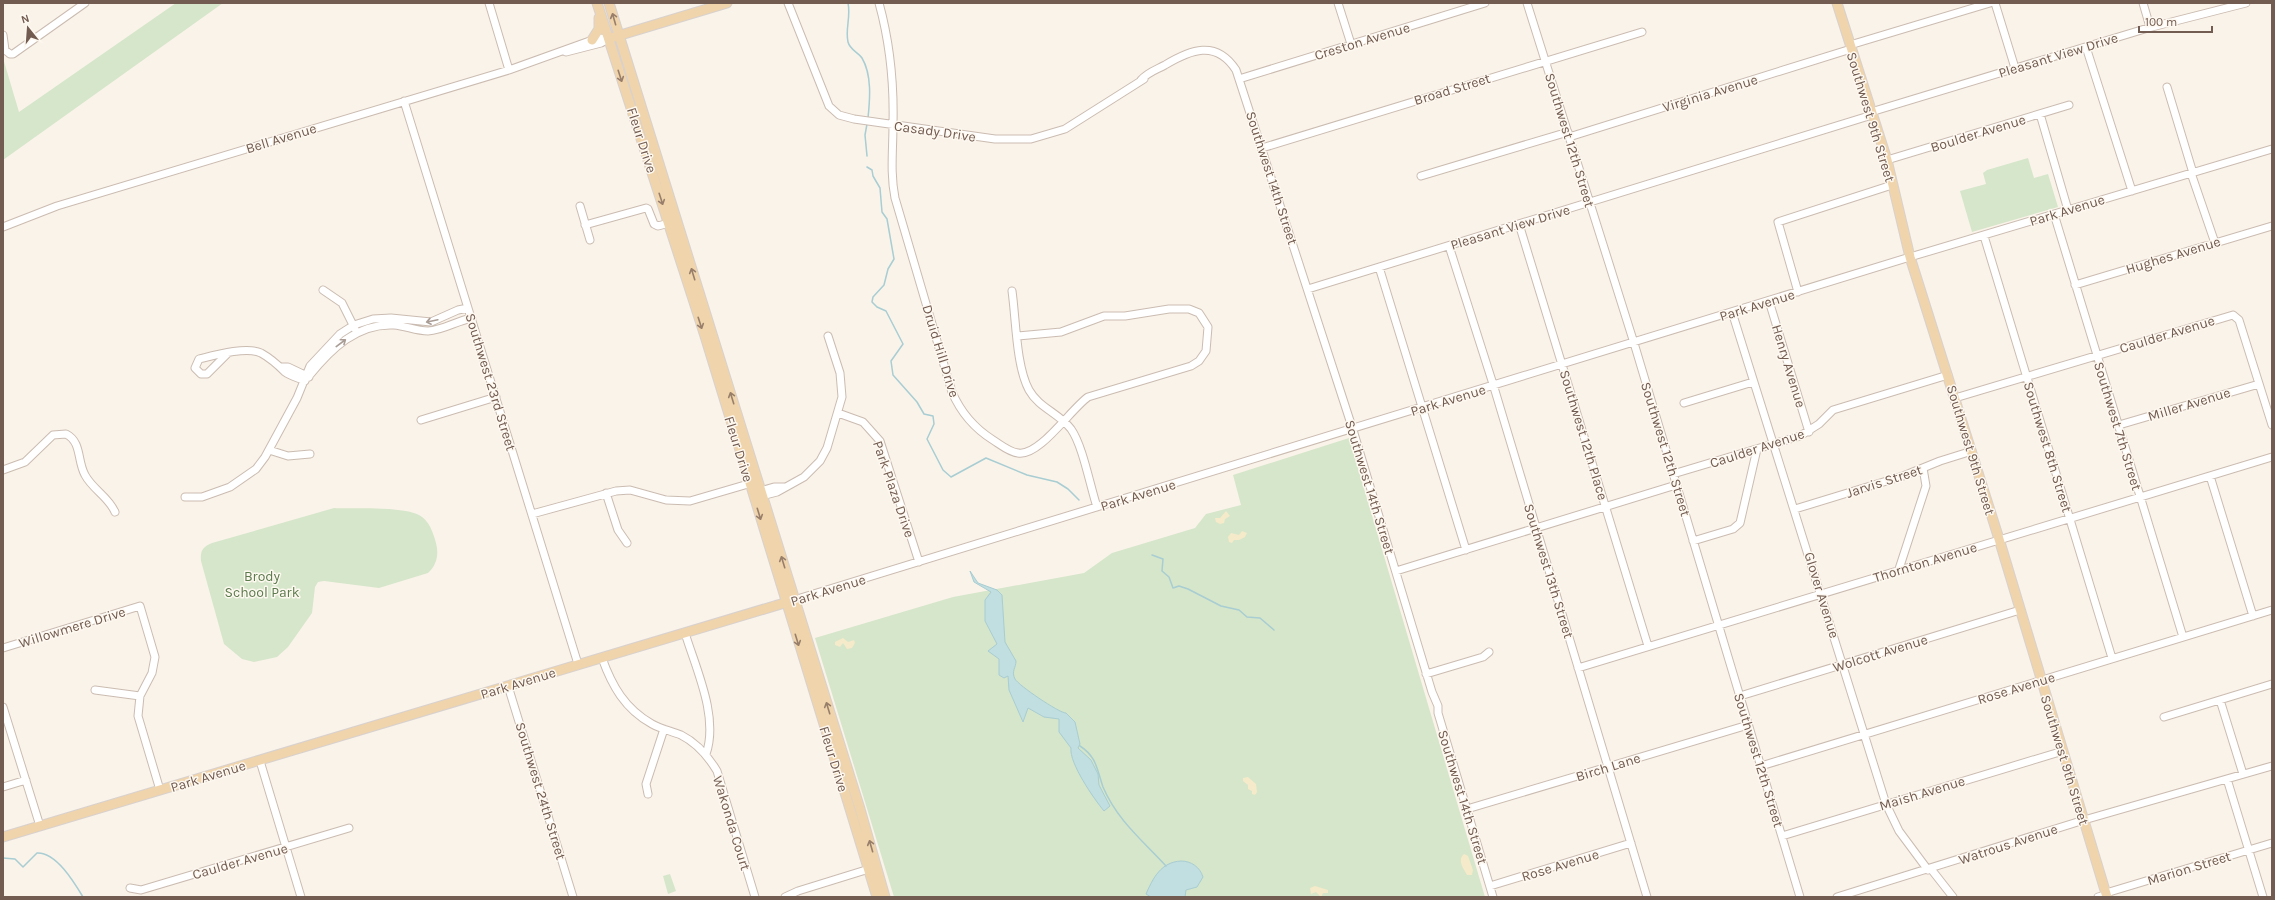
<svg xmlns="http://www.w3.org/2000/svg" width="2275" height="900" viewBox="0 0 2275 900" font-family="Karla,sans-serif">
<rect width="100%" height="100%" fill="#faf3ea"/>
<!-- green -->
<path fill="#d6e6ca" d="M176,3H223L3,160V58L19,112Z
M2028,158L2034,178L2048,174L2058,207L1972,232L1960,191L1986,184L1983,173L1987,170Z
M1349,438L1485,897H894L815,638L953,597L1084,573L1112,553L1195,528L1206,514L1241,505L1233,475Z
M334,508C356,509 400,506 419,515C429,520 433,532 436,543C439,554 437,565 428,573L379,588L324,581L318,582L315,587L312,613L288,647L277,657L254,662L242,659L224,644L201,561C200,550 203,547 212,543Z
M670,874L676,891L668,894L663,876Z"/>
<!-- sand -->
<path fill="#f5eac9" d="M1226,511L1230,516L1225,519L1224,523L1220,524L1216,522L1215,518H1220Z
M1242,531L1247,533L1245,537L1239,540H1234L1232,543L1229,542L1228,537L1231,533L1239,535Z
M843,638L848,642L854,640L855,643L852,648L847,649L843,643L840,647L835,645V642Z
M1248,777L1256,784L1257,792L1255,795L1252,794V791L1248,789V785L1243,781V778Z
M1464,854L1468,856L1473,870L1472,875H1467C1463,868 1457,860 1464,854Z
M1315,886L1328,890V893H1323L1321,897L1316,892L1311,894L1310,888Z"/>
<!-- water -->
<path fill="#c1dee1" stroke="#a8cdd2" d="M970,571L978,583L997,590L1002,595L1005,642L1016,661C1016,668 1011,671 1015,679C1018,685 1059,713 1066,713L1075,722L1080,744L1078,748L1091,760L1098,774L1099,785L1110,806L1104,811C1094,799 1069,763 1071,748L1059,732V719L1044,717L1028,708L1023,722L1009,690L1008,676L1004,678L999,675V659L988,651L997,644L985,621V600L991,592L974,582Z
M1181,861C1191,861 1200,867 1203,877L1197,887L1186,890L1185,897H1151L1146,894C1153,878 1161,862 1181,861Z"/>
<g fill="none" stroke-linecap="round" stroke-linejoin="round">
<!-- stream -->
<path stroke="#a8cdd2" stroke-width="1.5" d="M848,3C851,17 845,29 848,42C850,50 858,52 862,58C872,75 870,99 868,118
M867,156L865,135L867,124
M867,167L872,170L873,176L880,188L882,212L887,219L894,259L888,269L884,285L873,297L872,302L877,307L886,311L903,344L891,361L893,375L917,402L924,414L933,416L934,424L927,439L943,470L951,477L986,458L1027,475L1057,482L1068,489L1079,500
M1152,555L1163,559L1162,571L1169,577L1173,588L1179,586L1188,589L1221,606L1239,610L1247,617L1260,618L1274,630
M1080,746C1097,757 1097,770 1103,787C1117,820 1143,841 1166,866
M3,858L15,859L23,867L37,853C56,852 74,882 83,897"/>
<defs>
<path id="minor" d="M489,3L509,70
M788,3L829,106L839,115L854,119L995,139H1031L1065,129L1144,79
M879,3C890,43 894,83 893,124C893,150 890,173 895,198L952,392C961,413 974,428 993,440C1001,445 1009,452 1018,453C1039,457 1070,410 1088,397L1191,366L1199,361L1206,351L1208,327L1199,313L1189,309H1169L1125,316H1104L1061,332L1018,336
M1338,3L1351,44
M1527,3L1634,343L1800,897
M1995,3L2015,68
M2143,3L2150,27
M3,35L5,50L10,54H13L85,3
M1850,45L1990,3
M2086,47L2132,191
M566,52L601,43L608,39
M1239,79L1485,3
M1141,80C1148,72 1156,70 1165,65C1190,50 1216,39 1236,70L1353,430L1432,692L1438,706V713L1493,897
M2167,87L2193,173
M404,101L578,664
M1871,112L2148,28L2246,3
M2040,114L2068,210
M1569,137L1851,49
M1262,148L1642,32
M1887,160L2069,105
M2191,173L2215,243
M1421,176L1568,132
M580,206L590,240
M2054,214L2183,637
M1519,224L1648,646
M585,225L646,208L648,209L654,224L658,226L673,222
M3,227L57,206L509,70L598,38L608,39
M1984,236L2112,658
M1449,246L1493,384L1647,897
M1379,267L1466,550
M2075,285L2272,226
M1308,289L1872,115
M323,290L342,303L355,329
M1012,291C1016,319 1016,366 1029,390C1039,408 1059,413 1071,429C1083,446 1090,486 1097,507
M1798,292L1778,222L1892,185
M1769,301L1809,432
M1732,312L1886,804L1899,831L1928,870
M227,354L207,374H201L195,368L199,359C215,355 247,346 261,353C270,358 278,365 285,372C290,376 299,378 305,381
M282,367H288L309,377
M309,376C331,349 357,323 394,325C406,326 416,331 428,331C444,330 456,321 472,318
M1955,398L2233,315L2239,320L2272,425
M1684,403L1753,382
M838,413L863,422L880,441L919,562
M421,420L496,397
M2119,425L2259,384
M269,450L288,456L310,454
M3,470L25,462L53,435L66,434C82,442 77,461 85,475C93,490 108,496 115,512
M1673,474L1800,436L1819,424L1833,410L1948,375
M2210,476L2253,616
M757,492L774,487H784
M606,493L618,530L627,543
M185,497H202L230,487L256,469L265,457L297,398L310,366L340,334L354,325L373,319L391,318L431,322L458,310L468,308
M758,497L777,492L804,477L820,461L827,448L842,397L840,373L828,336
M1795,509L1903,476L1940,461L1972,451
M532,514L616,491L630,490L666,500L690,501L755,482
M1693,541L1733,529L1740,523L1757,449
M1899,569L1926,486L1923,468
M1396,571L1676,485
M794,600L1910,257L2272,149
M685,633C696,669 719,717 706,754
M3,648L140,606L155,657L152,673L140,696L138,716L160,790
M602,658C612,686 625,709 652,724C661,729 671,731 681,735C697,743 708,756 717,771L755,897
M1578,668L2272,457
M1426,674L1483,657L1489,652
M508,686L573,897
M95,690L140,696
M1740,696L2020,610
M2220,700L2243,774
M3,707L40,826
M2164,717L2272,684
M260,761L301,897
M1761,766L2272,610
M2227,779L2263,897
M3,787L26,780
M648,794L646,784L664,729
M1467,809L1748,725
M1782,836L2063,751
M1931,869L1953,897
M1490,886L1631,843
M130,888L141,890L349,828
M2106,893L2272,843
M785,897L798,891L869,869L872,872
M1837,897L2084,820L2272,766
M2098,897L2106,895"/>
<path id="major" d="M597,3L705,336L877,897
M609,3L860,809L885,897
M1837,3L1887,160L1910,257L1999,539L2107,897
M614,37L727,3
M592,40L599,29V18
M3,837L791,601"/>
</defs>
<!-- minor casing -->
<use href="#minor" stroke="#cbbcb1" stroke-width="9"/>
<!-- major casing -->
<use href="#major" stroke="#d8d1ce" stroke-width="11"/>
<!-- minor -->
<use href="#minor" stroke="#fff" stroke-width="7"/>
<!-- major -->
<use href="#major" stroke="#f0d4ab" stroke-width="9"/>
</g>
<!-- one-way arrows -->
<defs><path id="oneway-shaft" d="M-6 0H5M1.5-3L5.5 0L1.5 3" fill="none" stroke-width="1.6" stroke-linecap="round" stroke-linejoin="round"/></defs>
<g stroke="#987f6b">
<use href="#oneway-shaft" transform="translate(614 19) rotate(-106)"/>
<use href="#oneway-shaft" transform="translate(620 76) rotate(72)"/>
<use href="#oneway-shaft" transform="translate(661 199) rotate(72)"/>
<use href="#oneway-shaft" transform="translate(693 274) rotate(-107)"/>
<use href="#oneway-shaft" transform="translate(700 323) rotate(72)"/>
<use href="#oneway-shaft" transform="translate(732 398) rotate(-107)"/>
<use href="#oneway-shaft" transform="translate(759 514) rotate(73)"/>
<use href="#oneway-shaft" transform="translate(783 562) rotate(-107)"/>
<use href="#oneway-shaft" transform="translate(797 640) rotate(73)"/>
<use href="#oneway-shaft" transform="translate(828 708) rotate(-107)"/>
<use href="#oneway-shaft" transform="translate(871 846) rotate(-106)"/>
</g>
<g stroke="#aa9d96">
<use href="#oneway-shaft" transform="translate(432 321) rotate(168)"/>
<use href="#oneway-shaft" transform="translate(341 343) rotate(-37)"/>
</g>
<g text-anchor="middle" stroke-width="3" stroke-linejoin="round" paint-order="stroke">
<!-- street labels -->
<g font-size="14" fill="#725b50" stroke="#fdf8f0">
<text transform="translate(1362 41) rotate(-17)" y="5">Creston Avenue</text>
<text transform="translate(2058 55) rotate(-17)" y="5">Pleasant View Drive</text>
<text transform="translate(1452 89) rotate(-17)" y="5">Broad Street</text>
<text transform="translate(1710 93) rotate(-17)" y="5">Virginia Avenue</text>
<text transform="translate(1871 117) rotate(73)" y="5">Southwest 9th Street</text>
<text transform="translate(935 131) rotate(8)" y="5">Casady Drive</text>
<text transform="translate(1978 133) rotate(-17)" y="5">Boulder Avenue</text>
<text transform="translate(281 138) rotate(-17)" y="5">Bell Avenue</text>
<text transform="translate(642 140) rotate(72)" y="5">Fleur Drive</text>
<text transform="translate(1570 140) rotate(73)" y="5">Southwest 12th Street</text>
<text transform="translate(1272 178) rotate(72)" y="5">Southwest 14th Street</text>
<text transform="translate(2067 210) rotate(-17)" y="5">Park Avenue</text>
<text transform="translate(1510 227) rotate(-17)" y="5">Pleasant View Drive</text>
<text transform="translate(2173 255) rotate(-17)" y="5">Hughes Avenue</text>
<text transform="translate(1757 305) rotate(-17)" y="5">Park Avenue</text>
<text transform="translate(2167 334) rotate(-17)" y="5">Caulder Avenue</text>
<text transform="translate(941 351) rotate(73)" y="5">Druid Hill Drive</text>
<text transform="translate(1789 366) rotate(73)" y="5">Henry Avenue</text>
<text transform="translate(491 382) rotate(73)" y="5">Southwest 23rd Street</text>
<text transform="translate(1448 400) rotate(-17)" y="5">Park Avenue</text>
<text transform="translate(2189 404) rotate(-17)" y="5">Miller Avenue</text>
<text transform="translate(2118 426) rotate(73)" y="5">Southwest 7th Street</text>
<text transform="translate(1584 435) rotate(73)" y="5">Southwest 12th Place</text>
<text transform="translate(2048 447) rotate(73)" y="5">Southwest 8th Street</text>
<text transform="translate(1757 448) rotate(-18)" y="5">Caulder Avenue</text>
<text transform="translate(739 449) rotate(73)" y="5">Fleur Drive</text>
<text transform="translate(1666 449) rotate(73)" y="5">Southwest 12th Street</text>
<text transform="translate(1971 450) rotate(73)" y="5">Southwest 9th Street</text>
<text transform="translate(1884 481) rotate(-18)" y="5">Jarvis Street</text>
<text transform="translate(1370 487) rotate(73)" y="5">Southwest 14th Street</text>
<text transform="translate(894 489) rotate(71)" y="5">Park Plaza Drive</text>
<text transform="translate(1138 495) rotate(-17)" y="5">Park Avenue</text>
<text transform="translate(1925 562) rotate(-17)" y="5">Thornton Avenue</text>
<text transform="translate(1549 571) rotate(73)" y="5">Southwest 13th Street</text>
<text transform="translate(828 590) rotate(-17)" y="5">Park Avenue</text>
<text transform="translate(1822 595) rotate(73)" y="5">Glover Avenue</text>
<text transform="translate(72 627) rotate(-17)" y="5">Willowmere Drive</text>
<text transform="translate(1880 653) rotate(-17)" y="5">Wolcott Avenue</text>
<text transform="translate(518 683) rotate(-17)" y="5">Park Avenue</text>
<text transform="translate(2016 688) rotate(-17)" y="5">Rose Avenue</text>
<text transform="translate(834 759) rotate(73)" y="5">Fleur Drive</text>
<text transform="translate(1759 760) rotate(73)" y="5">Southwest 12th Street</text>
<text transform="translate(2065 760) rotate(73)" y="5">Southwest 9th Street</text>
<text transform="translate(1608 767) rotate(-17)" y="5">Birch Lane</text>
<text transform="translate(208 776) rotate(-17)" y="5">Park Avenue</text>
<text transform="translate(541 791) rotate(73)" y="5">Southwest 24th Street</text>
<text transform="translate(1922 793) rotate(-17)" y="5">Maish Avenue</text>
<text transform="translate(1463 797) rotate(73)" y="5">Southwest 14th Street</text>
<text transform="translate(732 823) rotate(73)" y="5">Wakonda Court</text>
<text transform="translate(2008 844) rotate(-18)" y="5">Watrous Avenue</text>
<text transform="translate(240 861) rotate(-16)" y="5">Caulder Avenue</text>
<text transform="translate(1560 865) rotate(-17)" y="5">Rose Avenue</text>
<text transform="translate(2189 868) rotate(-17)" y="5">Marion Street</text>
</g>
<!-- park labels -->
<g font-size="14" fill="#5c7b4d" stroke="#fdf8f0">
<text x="262" y="581">Brody<tspan x="262" dy="16">School Park</tspan></text>
</g>
</g>
<!-- border -->
<rect width="2275" height="900" fill="none" stroke="#725b50" stroke-width="8"/>
<!-- north arrow -->
<g transform="translate(28 28) rotate(343)" stroke="#fdf8f0" stroke-width="3" paint-order="stroke">
<path d="M0-3L7 15L0 10L-7 15Z" fill="#725b50"/>
<text y="-6" font-size="11" font-weight="bold" text-anchor="middle" fill="#725b50">N</text>
</g>
<!-- scale -->
<path d="M2139 26v6h73v-6" fill="none" stroke="#725b50" stroke-width="2"/>
<text x="2145" y="26" font-size="12" fill="#725b50" stroke="#fdf8f0" stroke-width="3" paint-order="stroke">100 m</text>
</svg>
